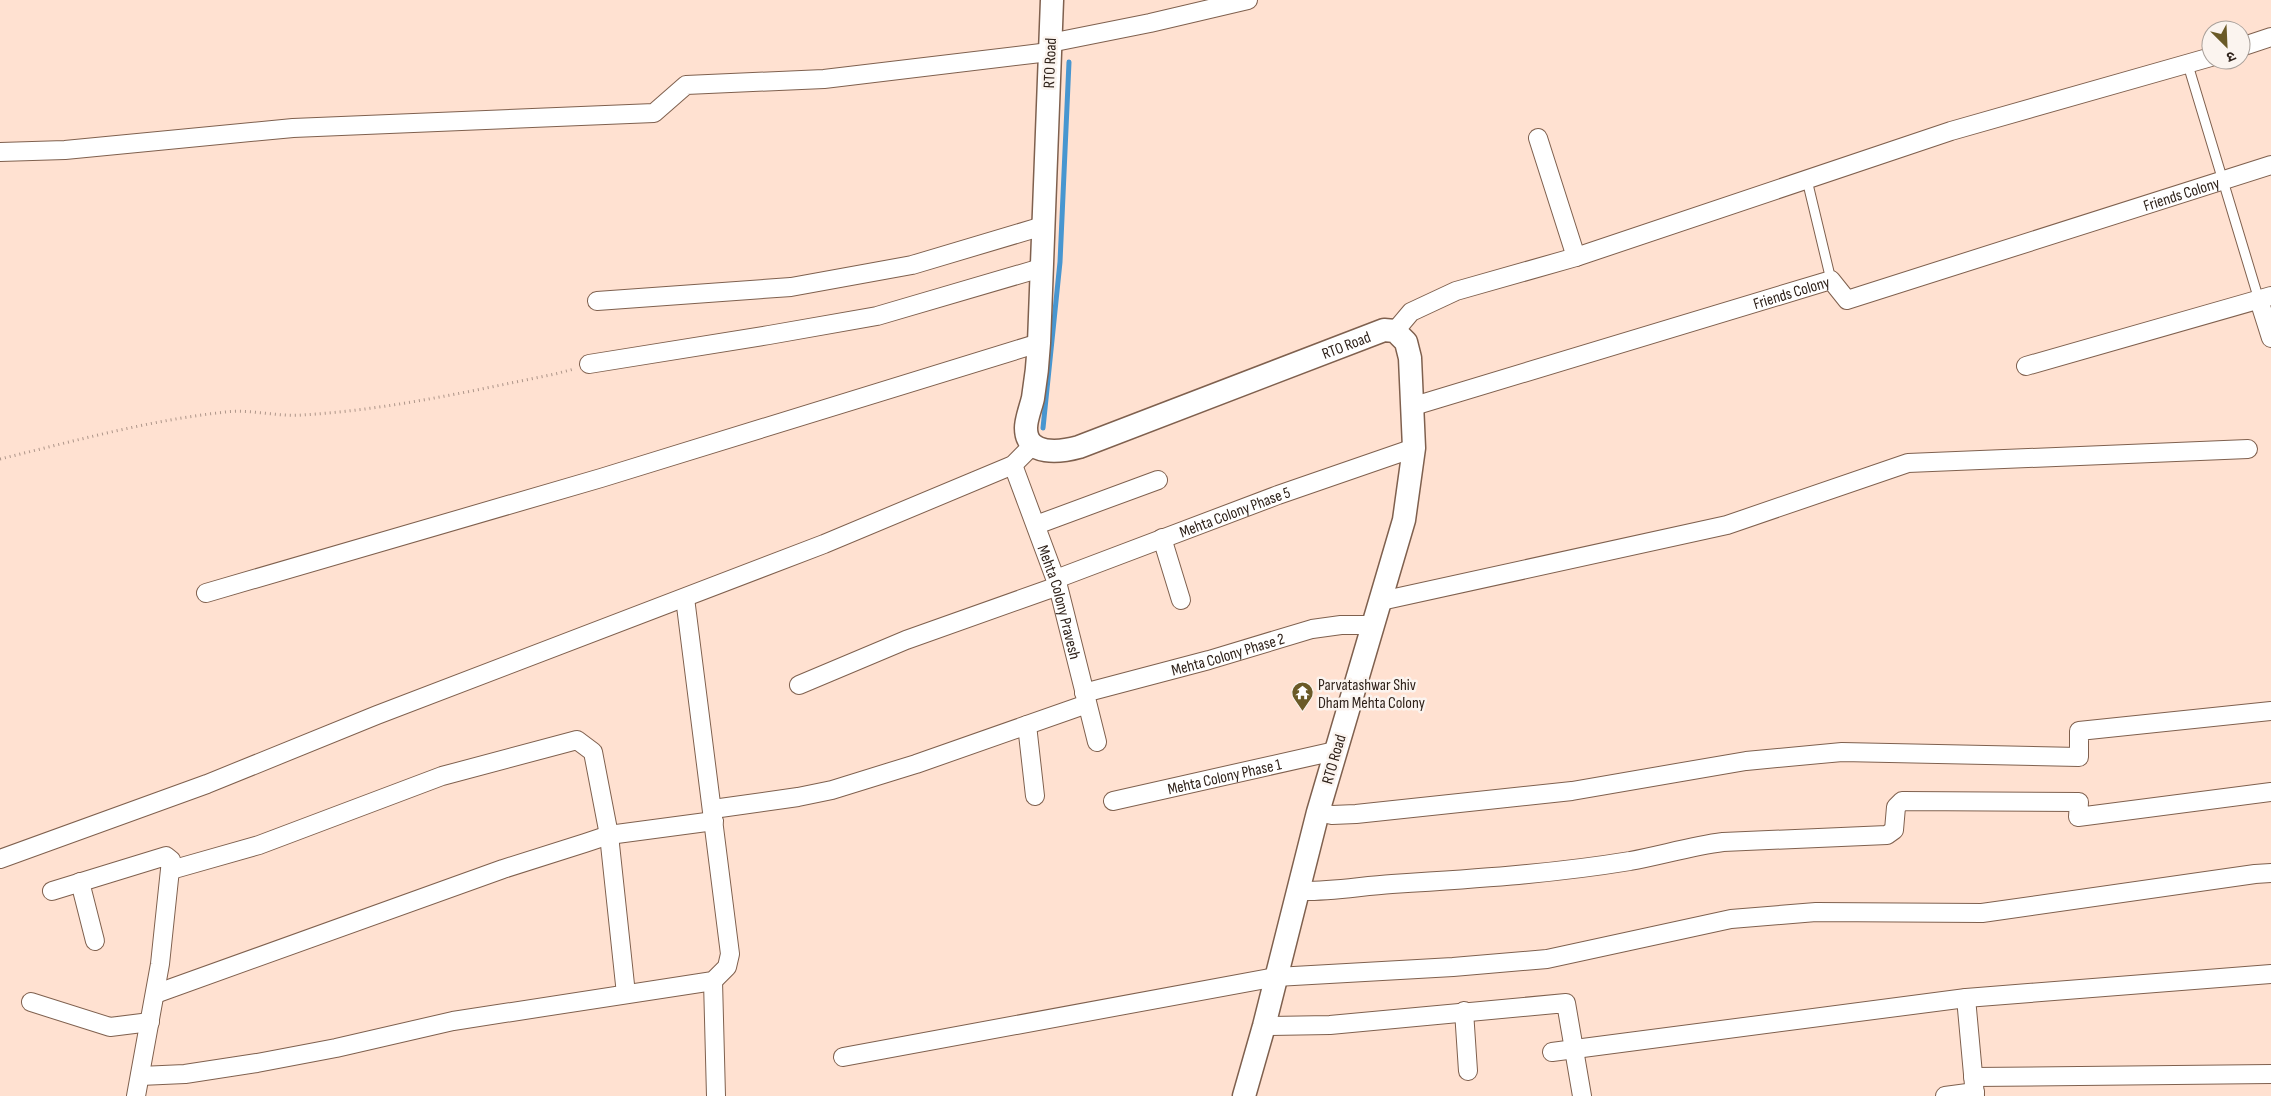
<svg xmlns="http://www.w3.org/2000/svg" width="2271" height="1096" viewBox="0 0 2271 1096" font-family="'Sofia Sans Condensed','Noto Sans Devanagari',sans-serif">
<rect width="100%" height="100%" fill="#ffe1d1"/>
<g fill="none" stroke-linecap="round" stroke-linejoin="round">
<!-- stream -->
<path stroke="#4896d0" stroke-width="5" d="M1043,428L1060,262L1069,62"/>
<defs>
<path id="service" d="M2188,65L2259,300
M1807,180L1831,280"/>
<g id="minor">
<path d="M1050,43L1150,23L1248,0"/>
<path d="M2241,47L2271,37"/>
<path d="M1538,138L1576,257"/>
<path d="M0,152L65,150L293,128L654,113L686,85L824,79L1049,52"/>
<path d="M2259,300L2271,338"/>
<path d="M597,301L791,287L912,265L1043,226"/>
<path d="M1395,331L1411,312L1456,291L1576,257L1951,131L2211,57"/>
<path d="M589,364L769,335L877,316L1041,268"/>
<path d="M2026,366L2271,296"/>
<path id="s1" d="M1414,406L1831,280L1847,300L2271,165"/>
<path id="s2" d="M1013,465L1058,586L1097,742"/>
<path d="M1036,525L1158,480"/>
<path d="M1162,538L1181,600"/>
<path id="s3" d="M1056,579L1278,495L1414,448"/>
<path d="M206,593L601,478L1039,343"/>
<path d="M1381,601L1727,525L1908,463L2248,449"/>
<path d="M799,685L906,640L1058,586"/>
<path id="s4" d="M1084,693L1209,660L1312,629L1341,625H1374"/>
<path d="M1027,725L1035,796"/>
<path id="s5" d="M1113,801L1335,751"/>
<path d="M713,809L798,797L832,790L916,764L1087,704"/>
<path d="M1318,812L1332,815L1356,814L1572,791L1746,761L1842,752L2079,757V731L2271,711"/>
<path d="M0,859L207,784L377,715L824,544L1013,465L1033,445"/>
<path d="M171,870L259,845L442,776L577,740L593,752L609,835L626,994"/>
<path d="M80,882L95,941"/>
<path d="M52,891L166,856L171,860L160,964L136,1096"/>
<path d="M1298,891C1329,892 1361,886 1392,884C1472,879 1551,874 1630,861C1662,855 1692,846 1723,842L1887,835L1894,830L1896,807L1902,801L2079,802L2078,817L2271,792"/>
<path d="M713,981L716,1096"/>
<path d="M155,994L503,869L585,843L609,835L714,821"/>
<path d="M1966,998L1975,1096"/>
<path d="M31,1002L110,1027L150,1022"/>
<path d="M1464,1011L1468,1071"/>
<path d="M1264,1026L1330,1025L1566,1003L1582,1096"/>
<path d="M1552,1052L1966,998L2271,974"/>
<path d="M843,1057L1276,977L1453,967L1547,959L1731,919L1816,912L1982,913L2255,874L2271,873"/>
<path d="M140,1076L185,1074L257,1063L336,1048L453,1021L713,981L727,967L730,954L685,598"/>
<path d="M1973,1077L2271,1074"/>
<path d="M1945,1096L1975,1092"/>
</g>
<g id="tertiary">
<path id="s6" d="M1052,0L1039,343C1038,362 1036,380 1033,398C1031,407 1026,419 1026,428C1026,457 1061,452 1079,447L1384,330L1395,331L1406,342L1410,358L1414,448L1404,520L1318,812L1264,1026L1244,1096"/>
</g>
</defs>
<!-- service casing -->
<use href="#service" stroke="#7f604e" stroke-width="11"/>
<!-- minor casing -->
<use href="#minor" stroke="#7f604e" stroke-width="20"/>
<!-- tertiary casing -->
<use href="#tertiary" stroke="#7f604e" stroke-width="25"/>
<!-- path -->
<path stroke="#ad9589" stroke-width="3" stroke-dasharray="1 4" stroke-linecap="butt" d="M0,459C74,441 150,420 226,412C251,409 277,417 302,415C387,410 471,391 555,374L574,369"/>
<!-- service -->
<use href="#service" stroke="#fff" stroke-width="9"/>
<!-- minor -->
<use href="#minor" stroke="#fff" stroke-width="18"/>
<!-- tertiary -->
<use href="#tertiary" stroke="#fff" stroke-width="22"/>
</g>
<!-- icons -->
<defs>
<symbol id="temple-pin" viewBox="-11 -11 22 30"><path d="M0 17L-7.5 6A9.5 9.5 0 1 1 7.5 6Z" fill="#6a5a27" stroke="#fbf4ef"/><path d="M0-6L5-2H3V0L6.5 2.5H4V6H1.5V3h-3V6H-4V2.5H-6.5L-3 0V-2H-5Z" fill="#fff"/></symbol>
</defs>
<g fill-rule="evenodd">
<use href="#temple-pin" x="1290" y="680" width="25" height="34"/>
</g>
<g text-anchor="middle" stroke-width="5" stroke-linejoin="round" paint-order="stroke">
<!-- street labels -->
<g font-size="16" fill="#2f221a" stroke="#fbf4ef">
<text transform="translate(1049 63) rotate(-88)" y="6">RTO Road</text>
<text dy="6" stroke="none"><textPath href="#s1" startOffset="812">Friends Colony</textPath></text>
<text dy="6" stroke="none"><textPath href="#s1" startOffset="394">Friends Colony</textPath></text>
<text dy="6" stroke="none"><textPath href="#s6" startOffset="782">RTO Road</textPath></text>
<text dy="6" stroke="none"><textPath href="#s3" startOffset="191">Mehta Colony Phase 5</textPath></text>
<text dy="6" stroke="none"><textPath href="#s2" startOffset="145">Mehta Colony Pravesh</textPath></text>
<text dy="6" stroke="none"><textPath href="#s4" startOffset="149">Mehta Colony Phase 2</textPath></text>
<text transform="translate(1333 759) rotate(-74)" y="6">RTO Road</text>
<text dy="6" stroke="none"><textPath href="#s5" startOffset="114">Mehta Colony Phase 1</textPath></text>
</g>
<!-- poi labels -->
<g font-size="16" fill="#2f221a" stroke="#fbf4ef" text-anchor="start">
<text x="1318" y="690">Parvatashwar Shiv<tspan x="1318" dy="18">Dham Mehta Colony</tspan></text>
</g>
</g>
<!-- north arrow -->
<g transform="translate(2226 45) rotate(156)"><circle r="24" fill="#fbf4ef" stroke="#a9a09a"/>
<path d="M0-4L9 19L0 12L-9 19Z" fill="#6a5a27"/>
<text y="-8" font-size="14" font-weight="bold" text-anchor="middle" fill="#2f221a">उ</text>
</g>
</svg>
